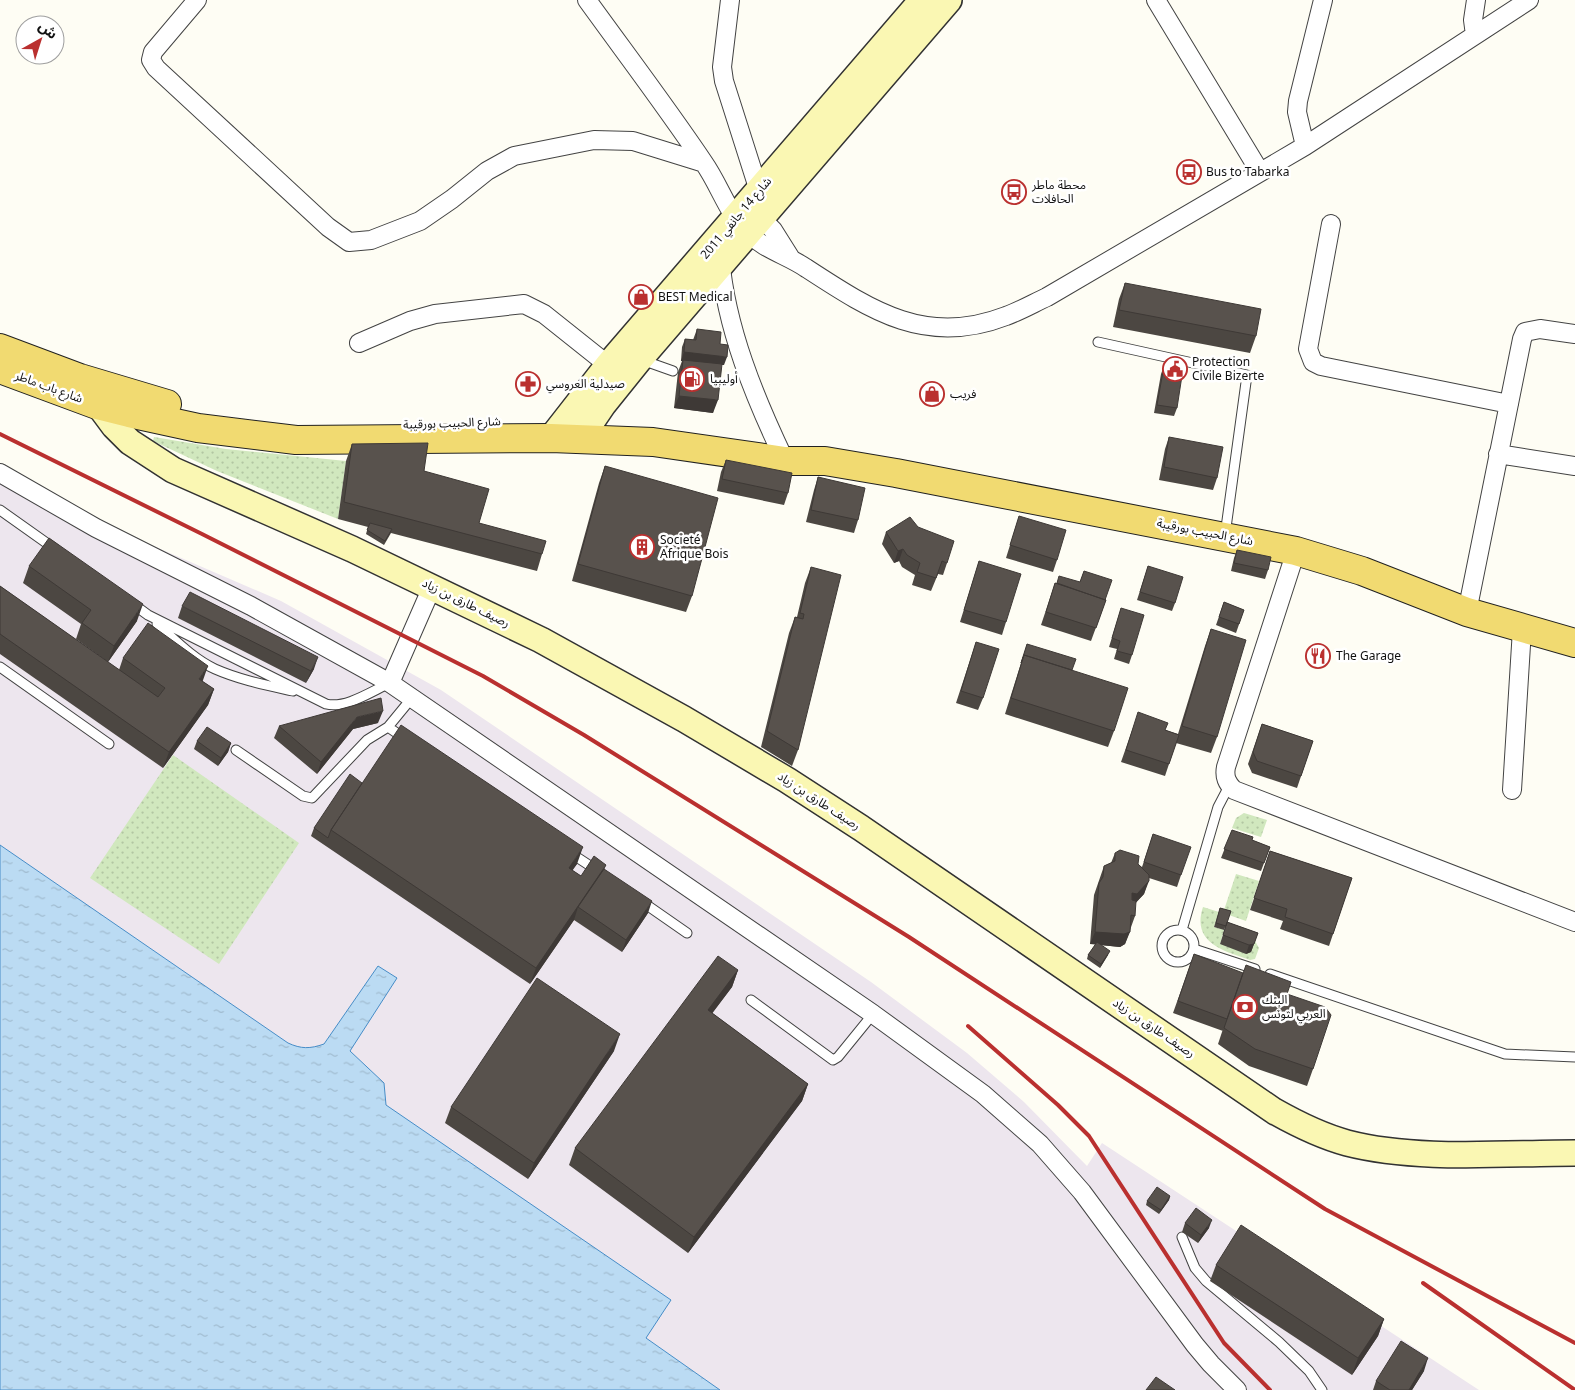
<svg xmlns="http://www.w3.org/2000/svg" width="1575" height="1390" viewBox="0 0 1575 1390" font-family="Georgia,'Noto Sans Arabic',serif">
<defs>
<pattern id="green-dots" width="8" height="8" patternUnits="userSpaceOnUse" patternTransform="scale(1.25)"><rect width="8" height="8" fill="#d1e8be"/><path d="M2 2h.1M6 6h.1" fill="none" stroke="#b2c6a2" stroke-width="1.8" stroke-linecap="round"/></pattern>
<pattern id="water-ripples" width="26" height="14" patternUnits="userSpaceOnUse" patternTransform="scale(1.25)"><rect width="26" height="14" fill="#bbdbf3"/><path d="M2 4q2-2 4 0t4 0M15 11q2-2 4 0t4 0" fill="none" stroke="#a0bbcf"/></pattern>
</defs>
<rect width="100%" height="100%" fill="#fefdf4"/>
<!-- industrial -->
<path fill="#ede6ee" d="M0,470L70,510L281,601L441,690L871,982L967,1053L1024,1102L1087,1166L1102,1143L1479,1390H720L646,1338L670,1300L386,1105L384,1083L349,1051L396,978L378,966L324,1044L310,1049L297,1047L288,1043L0,845Z"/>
<!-- green -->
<path fill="url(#green-dots)" d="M154,437L226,449L346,461L338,519L217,471L153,441Z
M173,755L299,843L219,964L90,878Z
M1244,813L1267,820L1261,837L1232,828L1236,818Z
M1236,874L1259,881L1246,921L1223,913Z
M1203,907L1219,912L1214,927L1224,930L1220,944L1255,941L1259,948L1255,959L1250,960C1224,951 1191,943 1203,907Z"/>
<!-- water -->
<path fill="url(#water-ripples)" stroke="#468cc7" d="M0,845L288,1043C301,1049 310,1049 324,1044L378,966L397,978L350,1051L384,1083L386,1105L671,1300L646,1338L720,1390H0Z"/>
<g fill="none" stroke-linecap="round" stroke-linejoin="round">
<defs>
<path id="service" d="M1098,342L1247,375L1225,535
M642,360L673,371
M0,510L55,549
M133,604L148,615L326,704C346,709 372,691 390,683
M157,624C174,639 193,659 215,669C240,680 266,685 293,691
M0,667L109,744
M388,727L404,738
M236,750L303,796L312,798L367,740L388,727L411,699
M569,852L598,871
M641,901L687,933
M1182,930L1218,807L1229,786
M1162 946a16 16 0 1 1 32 0a16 16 0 1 1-32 0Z
M1194,949L1255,969
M1270,974L1505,1054L1575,1057
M751,1000L833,1060L838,1057L873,1014
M1182,1237L1195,1268L1206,1281L1279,1342L1309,1371L1322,1390"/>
<path id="minor" d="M197,0L153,52L151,60L156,68L328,227L349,242L371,240L420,221L452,199L487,171L514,156L594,140L633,141L704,163
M587,0C626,54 667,108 704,163C720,186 728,214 748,233C765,250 787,255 806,268C872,311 926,347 1006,316C1020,311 1034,303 1047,297L1305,146L1529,0
M730,0L722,67L724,81L759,191
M1156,0L1260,172
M1475,35L1473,20L1476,0
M1305,146L1297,112L1298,101L1323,0
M754,211L773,230L790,257
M1331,224L1308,349L1313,362L1321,366L1509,404
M720,258C726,329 755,398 785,461
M359,343L410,321L435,314L524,304L544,314L608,365
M1498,454L1575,466
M0,473L96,528L251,606L390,683L873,1014L983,1094L1040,1144L1082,1192L1195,1345L1211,1364L1237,1390
M1296,551L1226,767C1224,777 1227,783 1234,790L1575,922
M1467,612L1522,339L1525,332L1540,329L1575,334
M390,683L432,587
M1512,790L1522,629"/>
<path id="secondary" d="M91,395L114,426L130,442L173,470L352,549L541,640L684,719L787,780L861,828L1274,1111C1297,1124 1321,1136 1347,1143C1417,1161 1503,1153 1575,1153
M551,438L608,365L922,0
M580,439L603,405L640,359L949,0"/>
<path id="primary" d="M0,348L80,378L167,404
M0,369L97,405L129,413L198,428L296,440L551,438L653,442L785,461H825L896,473L1296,551L1362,571L1467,612L1575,643"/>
</defs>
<!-- service casing -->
<use href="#service" stroke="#434343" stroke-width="11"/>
<!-- minor casing -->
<use href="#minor" stroke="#434343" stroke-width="20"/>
<!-- secondary casing -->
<use href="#secondary" stroke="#323232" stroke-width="28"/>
<!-- primary casing -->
<use href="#primary" stroke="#212121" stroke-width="30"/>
<!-- service -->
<use href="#service" stroke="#fff" stroke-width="9"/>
<!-- minor -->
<use href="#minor" stroke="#fff" stroke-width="18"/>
<!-- secondary -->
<use href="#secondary" stroke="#faf7b3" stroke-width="25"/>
<!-- primary -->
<use href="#primary" stroke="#f1da71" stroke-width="28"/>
<!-- rail -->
<path stroke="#ba302f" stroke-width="4" d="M0,434L202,534L483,676L584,735L909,937L1325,1209L1575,1343
M968,1026L1058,1105L1089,1136L1224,1343L1270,1390
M1423,1283L1575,1390"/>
</g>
<!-- wall -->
<path fill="#4c4742" d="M1125,283L1256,336L1250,353L1113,327L1119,299Z
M697,329L720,344L724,365H721L713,413L674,408L678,372L682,361H681L682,347L685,339L693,340Z
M1164,366L1177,408L1174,416L1154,413L1161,374Z
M1169,437L1217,478L1213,490L1159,480L1165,449Z
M352,444L424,471L479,523L542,554L537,571L391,533L384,545L366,534L368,527L338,519L346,461Z
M726,460L788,493L784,505L717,491L721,472Z
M605,466L692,596L686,612L572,581L599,483Z
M818,477L858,520L854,533L806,522L814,490Z
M1019,516L1057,560L1053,572L1006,558Z
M886,532L947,563L943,575L938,574L931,591L912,585L915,575L902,567L899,561L894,563L882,544Z
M1237,550L1268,570L1265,579L1231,571L1234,558Z
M979,561L1006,622L1002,635L960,622Z
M29,566L137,621L108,662L76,639L81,624L23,583Z
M1148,566L1175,603L1172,611L1137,600Z
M811,567L798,750L792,766L761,747L789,633L795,617H797L805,583Z
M1084,571L1106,600L1091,641L1041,625L1055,583L1080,582Z
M0,586L119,670L123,658L202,681L214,689L208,705L163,768L0,654Z
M1224,602L1244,610L1236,633L1216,625Z
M182,606L314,669L306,683L178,618Z
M1121,608L1132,655L1129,664L1114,659L1117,649L1109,647Z
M1211,629L1217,737L1211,753L1176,743L1165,776L1121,762L1134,725L1165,730L1178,734L1205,646Z
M976,642L983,698L978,710L956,703Z
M1027,644L1072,670L1114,731L1108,747L1005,714Z
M378,723L353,729L317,774L274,738L279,726Z
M1262,724L1313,741L1297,788L1252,773L1248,764Z
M197,741L231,743L228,752L218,766L194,749Z
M362,783L577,864L572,870L581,876L604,869L648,913L622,952L574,920L530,984L311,836L314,828Z
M1232,830L1252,840L1270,847L1261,871L1221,858Z
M1153,834L1181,875L1177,887L1149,878L1144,894L1135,903V916L1125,944L1120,947L1101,945L1108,955L1100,968L1087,959L1088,955L1096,944H1090L1094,895L1104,866L1111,863L1115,853L1138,864L1142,867Z
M1270,851L1352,878L1329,946L1280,929L1283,921L1250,910Z
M1220,908L1231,911L1224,930L1214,927Z
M1227,922L1258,933L1251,952L1246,954L1220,944Z
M1194,954L1287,994L1313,1069L1307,1086L1249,1066L1218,1044L1223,1029V1031L1173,1013Z
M738,970L732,987L712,1013L808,1084L802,1101L688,1253L569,1165L575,1148Z
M614,1051L528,1179L445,1123L451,1107Z
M1170,1196L1169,1200L1159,1214L1146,1205L1147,1201Z
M1185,1223L1209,1228L1198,1243L1182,1232Z
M1216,1265L1384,1319L1378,1336L1352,1375L1210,1281Z
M1424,1371L1412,1390H1373L1376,1381Z"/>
<!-- shaded-wall -->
<path fill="#3e3936" d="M684,352L727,357L724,365L681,361Z
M679,396L718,400L713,413L674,408Z
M903,549L899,561L894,563L898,551Z
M143,604L137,621L108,662L114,646Z
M318,657L314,669L306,683L311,671Z
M208,666L202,683L199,679Z
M214,689L208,705L163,768L169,752Z
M383,711L378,723L353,729L317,774L321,762L357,717Z
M231,743L228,752L218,766L221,758Z
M583,847L577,864L563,884L569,868Z
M606,865L600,881L578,907L574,920L530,984L536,968Z
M1149,881L1144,894L1133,906L1132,893Z
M652,901L648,913L622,952L626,940Z
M1095,932H1130L1125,944L1120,947L1090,944Z
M1254,944L1251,952L1246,954L1249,945Z
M1110,951L1108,955L1100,968L1101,964Z
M738,970L732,987L702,1027L708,1010Z
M620,1034L614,1051L528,1179L534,1163Z
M808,1084L802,1101L688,1253L694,1237Z
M1170,1196L1169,1200L1159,1214L1161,1210Z
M1212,1220L1209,1228L1198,1243L1201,1235Z
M1384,1319L1378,1336L1352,1375L1358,1358Z
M1428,1358L1424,1371L1412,1390H1409Z"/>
<!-- building -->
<path fill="#58524d" stroke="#3e3936" d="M1125,283L1261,309L1256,336L1119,310Z
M697,329L721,332L720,344L728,345L727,357L684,352L685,339L696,340Z
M683,360L722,364L718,400L679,396Z
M1164,366L1183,369L1177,408L1157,405Z
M1169,437L1223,447L1217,478L1164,467Z
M428,443L424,471L489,489L479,523L546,541L542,554L344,502L352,444Z
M726,460L792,473L788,493L722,479Z
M605,466L718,498L692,596L578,564Z
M818,477L865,488L858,520L811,510Z
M1019,516L1066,530L1057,560L1010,545Z
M910,517L918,527L954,541L947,563L942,561L936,578L917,572L920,563L907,555L903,549L898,551L886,532Z
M370,523L392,529L385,541L367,530Z
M49,538L143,604L114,646L82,623L91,610L29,566Z
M1237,550L1271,557L1268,570L1234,563Z
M979,561L1021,574L1006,622L964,610Z
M1148,566L1183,577L1175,603L1140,592Z
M811,567L841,575L798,750L767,731L795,617L803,619L804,614L800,613Z
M1084,571L1112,580L1105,600L1057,583L1059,576L1080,582Z
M1055,583L1106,600L1096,628L1046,612Z
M0,586L158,697L165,688L123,658L148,623L208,666L199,679L214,689L169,752L0,634Z
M190,592L318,657L311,671L182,606Z
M1224,602L1244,610L1239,624L1219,617Z
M1121,608L1144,615L1132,655L1117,651L1120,641L1112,638Z
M1211,629L1246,640L1217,737L1182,726Z
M976,642L999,649L983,698L961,691Z
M1027,644L1076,659L1072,670L1024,655L1021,663Z
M1024,655L1128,688L1114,731L1011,698Z
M381,698L383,711L357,717L321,762L279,726Z
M1138,712L1168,723L1165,730L1179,735L1169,764L1126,750Z
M1262,724L1313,741L1301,776L1257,761L1253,752Z
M401,725L583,847L569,868L581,876L594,856L606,865L536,968L331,830Z
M207,727L231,743L221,758L197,741Z
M350,774L362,783L331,830L328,838L314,828Z
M1232,830L1253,837L1252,840L1270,847L1264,863L1224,849Z
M1153,834L1191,847L1181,875L1144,862Z
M1120,850L1139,856L1138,864L1149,875V881L1137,894L1132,893V900L1136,901L1135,916L1131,915L1130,932L1124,934L1095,932L1099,883L1103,877L1104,866L1115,861V853Z
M1270,851L1352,878L1333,934L1285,917L1287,909L1254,898Z
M604,869L652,901L626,940L578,907Z
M1220,908L1231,911L1226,926L1216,923Z
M1227,922L1258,933L1254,944L1249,945L1223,935Z
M1097,942L1110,951L1101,964L1088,955Z
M1194,954L1243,973L1227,1019L1178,1001Z
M718,956L738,970L708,1010L808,1084L694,1237L575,1148Z
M1246,965L1291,982L1287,994L1325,1007L1331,1015L1313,1069L1255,1049L1224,1028Z
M537,978L620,1034L534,1163L451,1107Z
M1157,1187L1170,1196L1161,1210L1147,1201Z
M1196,1208L1212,1220L1201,1235L1185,1223Z
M1241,1225L1384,1319L1358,1358L1216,1265Z
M1401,1341L1428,1358L1409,1390H1390L1376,1381Z
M1156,1377L1175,1390H1146Z"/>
<!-- icons -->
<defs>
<symbol id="bus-ring" viewBox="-11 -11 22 22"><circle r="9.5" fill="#fff" stroke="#ba302f" stroke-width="1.5"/><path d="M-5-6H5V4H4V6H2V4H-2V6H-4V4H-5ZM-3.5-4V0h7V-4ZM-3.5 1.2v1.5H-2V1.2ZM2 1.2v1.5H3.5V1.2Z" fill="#ba302f"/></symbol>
<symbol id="shop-ring" viewBox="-11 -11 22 22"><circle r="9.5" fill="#fff" stroke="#ba302f" stroke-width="1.5"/><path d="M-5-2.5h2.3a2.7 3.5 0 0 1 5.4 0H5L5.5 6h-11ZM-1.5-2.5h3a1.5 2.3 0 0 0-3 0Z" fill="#ba302f"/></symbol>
<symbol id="civic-ring" viewBox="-11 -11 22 22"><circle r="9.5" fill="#fff" stroke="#ba302f" stroke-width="1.5"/><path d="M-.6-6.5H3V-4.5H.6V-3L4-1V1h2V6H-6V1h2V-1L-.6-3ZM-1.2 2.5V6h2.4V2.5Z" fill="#ba302f"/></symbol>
<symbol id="fuel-ring" viewBox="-11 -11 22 22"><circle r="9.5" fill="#fff" stroke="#ba302f" stroke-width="1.5"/><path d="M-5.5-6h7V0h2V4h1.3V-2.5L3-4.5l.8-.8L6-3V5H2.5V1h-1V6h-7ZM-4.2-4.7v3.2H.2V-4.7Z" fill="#ba302f"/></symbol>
<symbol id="pharmacy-ring" viewBox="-11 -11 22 22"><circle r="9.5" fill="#fff" stroke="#ba302f" stroke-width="1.5"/><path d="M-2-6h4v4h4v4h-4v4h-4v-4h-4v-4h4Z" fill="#ba302f"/></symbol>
<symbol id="building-ring" viewBox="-11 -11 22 22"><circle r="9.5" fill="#fff" stroke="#ba302f" stroke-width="1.5"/><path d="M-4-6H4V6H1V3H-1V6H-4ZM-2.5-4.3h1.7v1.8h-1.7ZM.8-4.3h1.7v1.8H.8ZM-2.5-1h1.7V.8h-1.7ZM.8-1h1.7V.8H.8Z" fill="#ba302f"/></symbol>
<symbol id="restaurant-ring" viewBox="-11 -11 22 22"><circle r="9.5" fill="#fff" stroke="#ba302f" stroke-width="1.5"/><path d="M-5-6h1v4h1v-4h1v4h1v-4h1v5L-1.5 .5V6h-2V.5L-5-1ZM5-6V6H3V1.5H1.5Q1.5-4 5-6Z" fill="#ba302f"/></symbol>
<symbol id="bank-ring" viewBox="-11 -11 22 22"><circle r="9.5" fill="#fff" stroke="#ba302f" stroke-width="1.5"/><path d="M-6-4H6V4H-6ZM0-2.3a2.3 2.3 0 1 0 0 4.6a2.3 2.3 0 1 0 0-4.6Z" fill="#ba302f"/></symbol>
</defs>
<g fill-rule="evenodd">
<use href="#bus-ring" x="1175" y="158" width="28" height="28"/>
<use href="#bus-ring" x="1000" y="178" width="28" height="28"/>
<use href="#shop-ring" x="627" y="283" width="28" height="28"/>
<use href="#civic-ring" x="1161" y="355" width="28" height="28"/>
<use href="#fuel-ring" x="678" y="365" width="28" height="28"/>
<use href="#pharmacy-ring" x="514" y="370" width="28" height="28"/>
<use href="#shop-ring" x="918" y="380" width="28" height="28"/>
<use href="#building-ring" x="628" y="533" width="28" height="28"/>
<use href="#restaurant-ring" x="1304" y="642" width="28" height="28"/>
<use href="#bank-ring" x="1231" y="993" width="28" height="28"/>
</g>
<g text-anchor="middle" stroke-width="5" stroke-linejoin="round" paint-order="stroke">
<!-- poi labels -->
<g font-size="12" fill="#101010" stroke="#fff" text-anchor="start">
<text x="1206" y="176">Bus to Tabarka</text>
<text x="1032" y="189">محطة ماطر<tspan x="1032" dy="14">الحافلات</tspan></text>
<text x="658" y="301">BEST Medical</text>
<text x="1192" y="366">Protection<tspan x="1192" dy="14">Civile Bizerte</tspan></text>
<text x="710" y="383">أوليبيا</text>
<text x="546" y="388">صيدلية العروسي</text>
<text x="950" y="398">فريب</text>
<text x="660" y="544">Societé<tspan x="660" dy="14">Afrique Bois</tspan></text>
<text x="1336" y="660">The Garage</text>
<text x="1262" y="1004">البنك<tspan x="1262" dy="14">العربي لتونس</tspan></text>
</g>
<!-- street labels -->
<g font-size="12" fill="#101010" stroke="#fff">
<text transform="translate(736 218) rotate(-50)" y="4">شارع 14 جانفي 2011</text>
<text transform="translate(49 387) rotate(20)" y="4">شارع باب ماطر</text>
<text transform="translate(452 423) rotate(-2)" y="4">شارع الحبيب بورقيبة</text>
<text transform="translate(1205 532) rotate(11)" y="4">شارع الحبيب بورقيبة</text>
<text transform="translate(466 603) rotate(26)" y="4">رصيف طارق بن زياد</text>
<text transform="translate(819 801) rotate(33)" y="4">رصيف طارق بن زياد</text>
<text transform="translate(1154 1028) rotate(34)" y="4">رصيف طارق بن زياد</text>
</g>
</g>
<!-- north arrow -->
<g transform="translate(40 40) rotate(39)"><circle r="24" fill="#ffffff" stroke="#9f9f9f"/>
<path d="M0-4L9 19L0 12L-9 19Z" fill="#ba302f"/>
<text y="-8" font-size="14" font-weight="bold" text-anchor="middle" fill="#101010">ش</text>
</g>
</svg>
